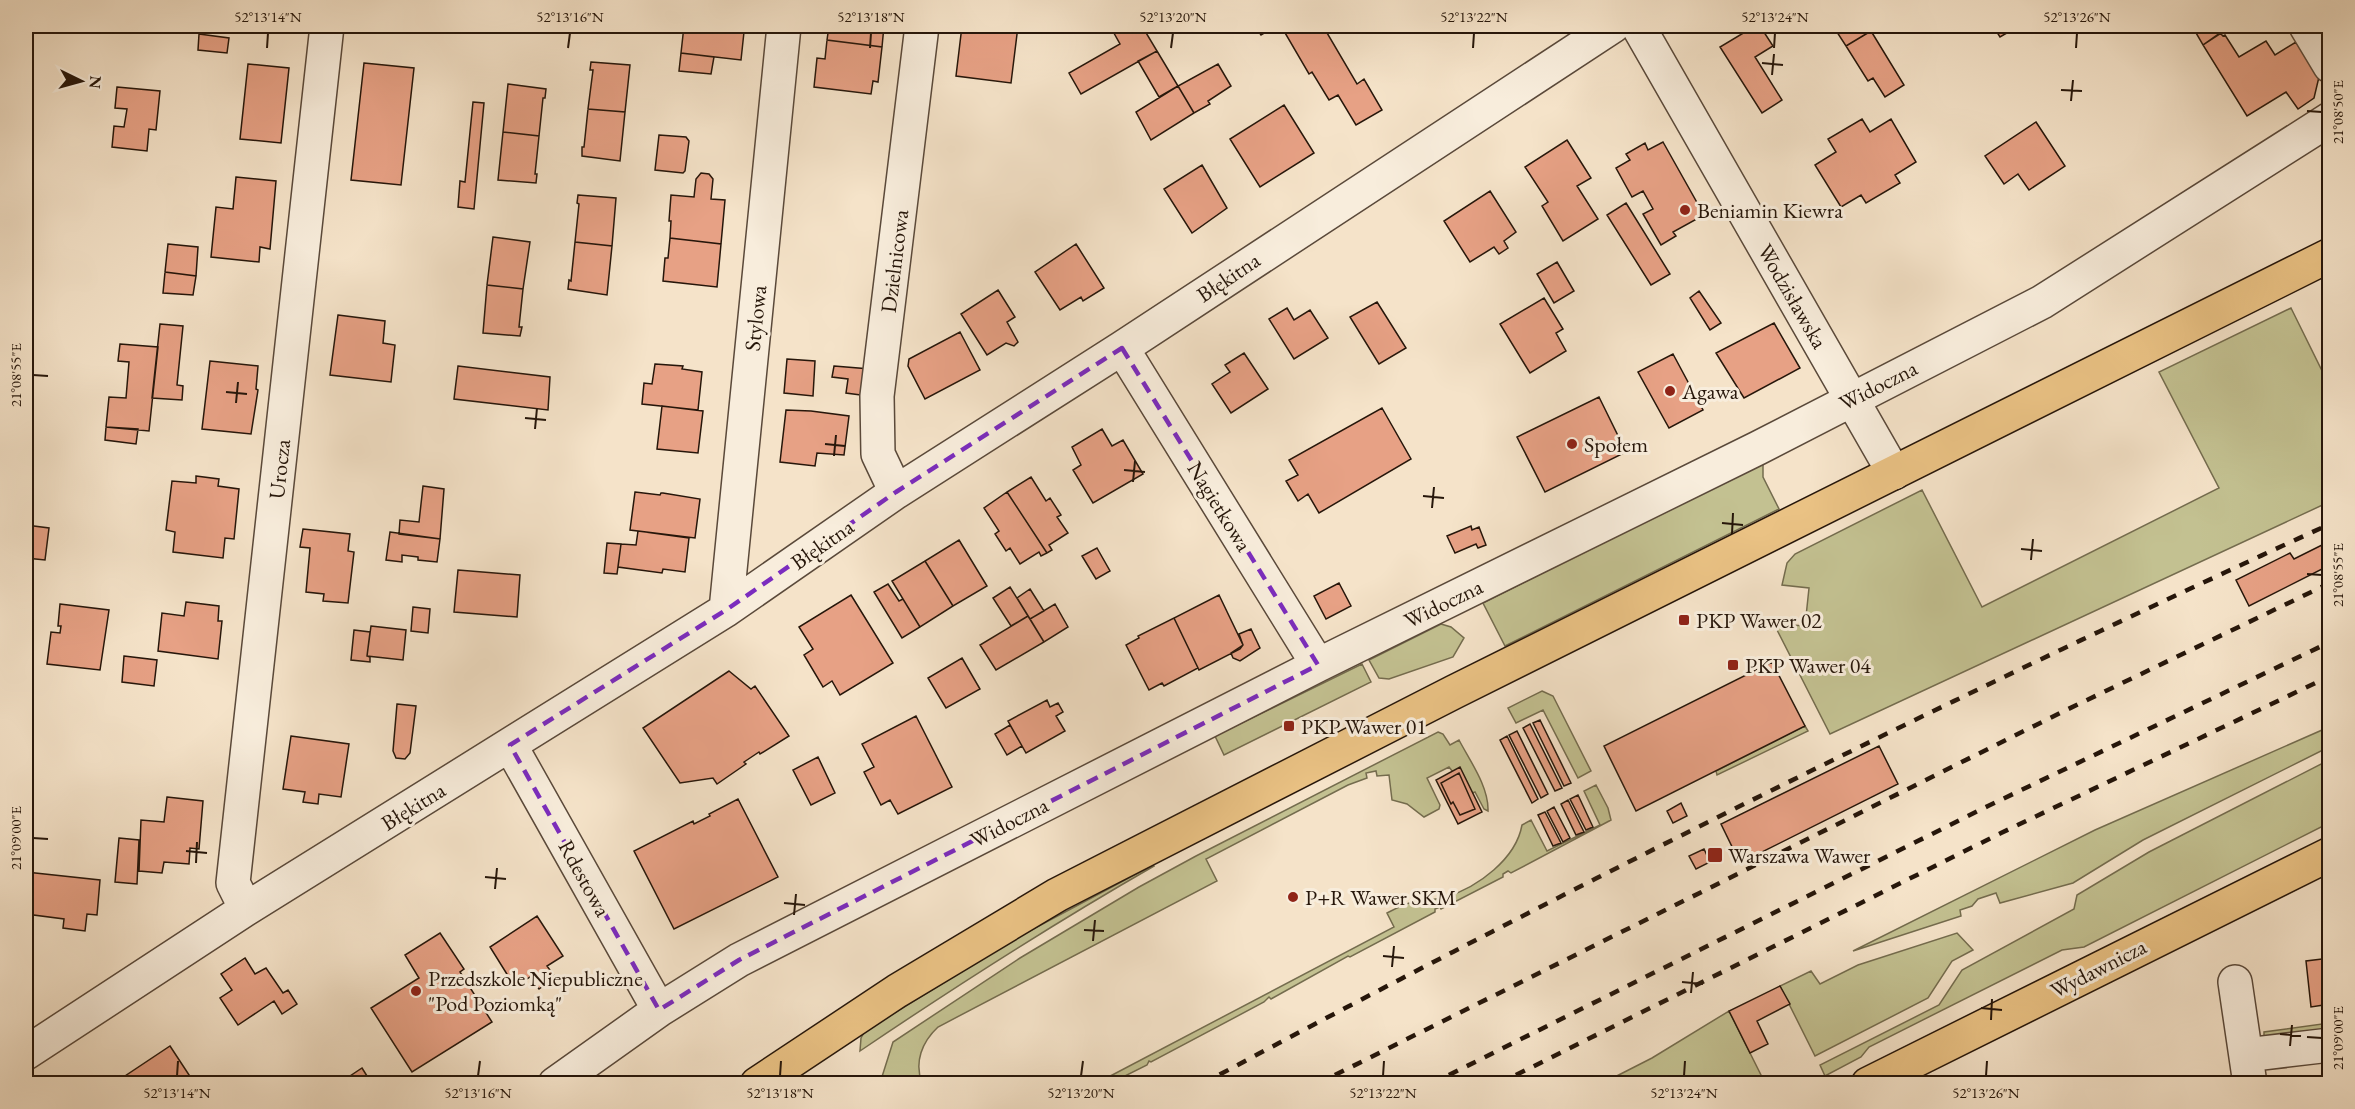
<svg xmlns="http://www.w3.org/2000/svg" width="2355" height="1109" viewBox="0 0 2355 1109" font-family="'EB Garamond',serif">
<rect width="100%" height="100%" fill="#f5e3c9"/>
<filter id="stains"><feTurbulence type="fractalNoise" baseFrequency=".00333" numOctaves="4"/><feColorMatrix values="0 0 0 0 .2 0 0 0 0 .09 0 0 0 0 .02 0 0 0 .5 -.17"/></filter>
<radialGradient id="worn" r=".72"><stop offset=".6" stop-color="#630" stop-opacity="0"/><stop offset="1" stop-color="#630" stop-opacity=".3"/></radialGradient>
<!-- green -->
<path fill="#c3c191" stroke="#746c4e" stroke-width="1.5" d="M2291,308L2329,385V502L1830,734L1777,630L1778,624L1805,626L1809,588L1782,585L1787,563L1795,554L1922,490L1982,607L2219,488L2159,372Z
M1763,463V477L1779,509L1505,646L1483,603Z
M1441,624L1451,627L1464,638L1453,657L1389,679L1379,678L1369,660Z
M1362,664L1371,682L1224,755L1215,736Z
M1542,691L1553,696L1591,771L1578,778L1543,710L1516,723L1508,708Z
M1805,726L1808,731L1717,775L1716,771Z
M2329,727V747L2143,840L2073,883L2000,903L1996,893L1978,899L1972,906L1960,910L1961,916L1853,951L2095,830Z
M1438,732L1443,734L1450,745L1459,740C1470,761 1489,787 1488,811L1484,809L1475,792L1470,794L1449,767L1427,778L1440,805L1439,809L1424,817L1407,804L1392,800L1389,775L1377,776L1376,771L1366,773L1367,778L1348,785L1206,859L1217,881L938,1027C922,1042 914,1062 922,1083H880L893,1042L1020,958L1139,887L1196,856Z
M2329,760V823L2084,947L2062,950L1869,1047L1861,1057L1825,1076L1820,1065L1939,1005L1962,970L2074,909L2077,895L2149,852Z
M1596,785L1608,808L1611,820L1511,873L1508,871L1503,874V877L1441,909L1440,907L1435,909V912L1350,957L1348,956L1271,999L1269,997L1264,1002L1151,1062L1149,1061L1147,1065L1111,1083H1097L1394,927L1387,913C1395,909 1404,904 1413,902C1424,900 1435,900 1446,897C1478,887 1516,859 1522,825L1531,820L1547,851L1600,825L1584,791Z
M1153,865L1154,866C1053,924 956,986 860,1051L861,1038L865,1031L1020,936Z
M1957,933L1973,950L1952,961L1928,998L1815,1056L1780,986L1811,971L1820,984L1858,965Z
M1729,1011L1765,1083L1601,1084L1652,1058Z
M2329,1023V1032L2264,1040V1032Z"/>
<!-- building -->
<path fill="#e7a185" stroke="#26160a" stroke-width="1.5" d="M458,26H493L492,29Z
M514,26H552L551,30L514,27Z
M684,26L744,32L741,60L681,53Z
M694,26H745L744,32Z
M829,26H884L882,47L827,40Z
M962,26H1018L1011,83L956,76Z
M1110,26H1142L1157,51L1081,94L1069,73L1120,44Z
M1255,26H1276L1261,35Z
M1281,26H1323L1357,84L1364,79L1382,110L1356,125L1338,95L1329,100L1312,72L1309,74Z
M1755,26H1760L1773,46L1755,57L1782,100L1762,113L1720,47Z
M1833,26H1867L1871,31L1846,46Z
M1993,26H2019L2000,37Z
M2192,26H2232L2203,45Z
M1871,31L1904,85L1885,97L1873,78L1868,81L1846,46Z
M2220,33L2223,36L2225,35L2239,57L2266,41L2275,55L2296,42L2319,77L2314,98L2298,109L2286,92L2247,116L2203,45Z
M199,34L229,38L227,53L198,50Z
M827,40L882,47L878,82L873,81L871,94L814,87L817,58L825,59Z
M1157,51L1178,86L1159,97L1138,61Z
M681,53L714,57L711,74L679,71Z
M591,62L630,65L625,112L588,109L593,70H590Z
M364,63L414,68L401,185L351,180Z
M248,64L289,68L281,143L240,139Z
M1218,64L1231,86L1208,101L1210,104L1194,113L1178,86Z
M508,84L546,89L545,98H543L539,136L503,132Z
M1178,86L1194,113L1151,140L1136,112Z
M117,87L160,91L156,130L149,129L147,151L112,147L114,126L124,127L127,109L115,108Z
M473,102L484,103L474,209L458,207L460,181L465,182Z
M1284,105L1314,153L1260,187L1230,139Z
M588,109L625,112L620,161L582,156V147H584Z
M1862,119L1870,132L1891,119L1916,162L1895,175L1900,183L1866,203L1861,195L1841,207L1815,165L1836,152L1828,139Z
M2036,122L2065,166L2029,190L2018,174L2004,184L1985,156Z
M503,132L539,136L535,174H537L536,183L498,180Z
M659,135L686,137L689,141L685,171L683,173L655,170Z
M1567,140L1591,178L1577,186L1598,219L1563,241L1542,206L1548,202L1525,167Z
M1663,142L1704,215L1673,232L1676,236L1661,245L1643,214L1653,209L1643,191L1632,197L1616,168L1630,160L1626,154L1645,143L1648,150Z
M1202,165L1227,208L1192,233L1164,189Z
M701,173L709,174L713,179L711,199L725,200L721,244L670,238L671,221H669L671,195L694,197L696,179Z
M236,177L276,181L270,249L260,247L259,262L211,257L216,207L233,209Z
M1490,191L1516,232L1504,241L1508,248L1499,254L1494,247L1470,262L1444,221Z
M578,195L616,198L612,246L575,242L579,204L577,203Z
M1626,203L1670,274L1651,285L1607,215Z
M26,218L33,219L31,236H26Z
M493,237L530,242L523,289L487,285Z
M670,238L721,244L717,287L663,281L665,258H668Z
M575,242L612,246L607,295L568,289L569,280L571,281Z
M168,244L198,247L196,276L165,272Z
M1076,244L1104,288L1083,301L1081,297L1060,310L1035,272Z
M1557,262L1574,291L1554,303L1537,274Z
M165,272L196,276L193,295L163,293Z
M487,285L523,289L519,327H522L520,336L483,333Z
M998,290L1015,317L1007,322L1018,342L1014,346L1006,343L987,355L961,314Z
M1699,291L1721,323L1710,330L1690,298Z
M1544,298L1563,329L1556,333L1566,351L1530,373L1500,324Z
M1377,302L1406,348L1379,364L1350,317Z
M1287,308L1294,320L1310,310L1328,338L1294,359L1269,319Z
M338,315L385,321L383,343L395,345L391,382L330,375Z
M1774,323L1800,368L1744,398L1716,353Z
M160,324L183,326L177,385L183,386L182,400L152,398Z
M960,332L980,370L925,399L908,366L909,359Z
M120,344L158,347L149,431L106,427L109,397L126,398L129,362L118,361Z
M1244,353L1268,389L1231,413L1212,384L1230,372L1225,365Z
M1673,354L1703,410L1669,428L1638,372Z
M787,359L815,361L813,396L784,393Z
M210,361L258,366L256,389L258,390L251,434L202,429Z
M655,364L683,366L682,369L702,372L698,410L642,404L644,383L652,384Z
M458,366L550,377L548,410L454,399Z
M834,366L870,369L868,396L846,393L848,379L832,377Z
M1599,397L1626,452L1545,492L1517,437Z
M662,406L703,411L698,453L657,449Z
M1382,408L1411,459L1319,513L1308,494L1298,501L1286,481L1298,475L1289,460Z
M786,410L811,411L849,416L844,455L817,453L815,466L780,462Z
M106,427L138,429L136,444L105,440Z
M1102,429L1112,446L1123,440L1143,474L1093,503L1073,470L1081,465L1072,447Z
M26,446L30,447L26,482Z
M196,476L219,479L218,486L239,489L234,539L225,538L223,558L173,552L175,532L166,530L172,481L196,483Z
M1031,477L1046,501L1050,498L1061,515L1057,517L1068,533L1049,545L1052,550L1047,553L1007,492Z
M423,486L444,489L440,539L399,534L400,520L419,522Z
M635,492L660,495L661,493H663L700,499L695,538L630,530Z
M1007,492L1047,553L1041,556L1039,552L1020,564L1010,548L1006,551L995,534L999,531L984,508Z
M26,525L49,528L45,560L26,558Z
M1471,526L1472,530L1479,527L1486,545L1478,548L1476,544L1455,553L1447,536Z
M303,529L350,534L348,551L354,552L348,603L323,601L324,594L306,592L310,548L300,547Z
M638,531L689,538L685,572L663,569L662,573L618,567L621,544L636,545Z
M390,532L440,539L437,562L418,560V557L402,555V562L386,560Z
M959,540L987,586L953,606L925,561Z
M2330,541V565L2249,606L2236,580L2290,553L2294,559Z
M607,543L621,544L617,574L604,573Z
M1097,548L1110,571L1096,579L1082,556Z
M925,561L953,606L920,627L892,581Z
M458,570L520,575L517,617L454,612Z
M1339,583L1351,606L1326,619L1314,596Z
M888,584L899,601L903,599L920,627L902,638L874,592Z
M1010,587L1028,616L1011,626L993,598Z
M1030,589L1044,611L1030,619L1017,598Z
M851,595L893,663L840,695L832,681L823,687L804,655L813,649L799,627Z
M1219,595L1243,645L1240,649L1199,670L1174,618Z
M186,602L219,606L218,621H222L218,659L158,651L162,613L184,616Z
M60,604L109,610L100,670L47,664L51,632L60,633L61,626H58Z
M1055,604L1068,627L1044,642L1030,619Z
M413,607L430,609L428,633L411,631Z
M1028,616L1044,642L996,670L980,645Z
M1174,618L1198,668L1164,686L1162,683L1149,690L1126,645L1139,638L1138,636Z
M371,626L406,630L403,660L367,656Z
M1251,629L1260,648L1240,661L1233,658L1231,653L1243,645L1239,634Z
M354,630L370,632L367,656L370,657V662L351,660Z
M124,656L157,660L154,686L122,682Z
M962,658L980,689L946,708L928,678Z
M1772,662L1805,726L1636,811L1604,746Z
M729,671L751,689L755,686L789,736L760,754L759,752L744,762L746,764L717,784L713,778L680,783L643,728Z
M1047,700L1050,707L1058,703L1063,712L1056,716L1065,731L1026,753L1008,721Z
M397,704L416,706L410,753L405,759L396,758L393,751Z
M916,716L952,787L898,814L890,800L881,805L864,772L874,767L862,744Z
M1540,720L1571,783L1564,786L1533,723Z
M1530,724L1562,788L1555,791L1523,728Z
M1010,725L1022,746L1007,755L995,734Z
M1517,731L1548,794L1541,798L1509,735Z
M291,736L349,744L341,797L319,794L318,804L303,802L305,792L283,789Z
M1507,736L1538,799L1532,803L1500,740Z
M1879,746L1898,784L1740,863L1721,824Z
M818,757L835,793L811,805L793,770Z
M1460,767L1482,812L1458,824L1436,780Z
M1459,773L1475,809L1460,815L1453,802L1451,804L1441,783Z
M1578,795L1593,827L1586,830L1570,799Z
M167,797L203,801L199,849L190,848L189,864L164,862L162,873L139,871L141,820L164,822Z
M738,799L778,877L674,929L634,851L693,821L694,824L710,816L709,814Z
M1568,800L1584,832L1576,835L1561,804Z
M1681,803L1687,816L1673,823L1667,811Z
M1554,807L1570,838L1563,842L1547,811Z
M1545,812L1561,843L1553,846L1538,815Z
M119,838L139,840L137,884L115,882Z
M1704,849L1710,862L1696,869L1689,856Z
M26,872L100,880L97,915L87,914L85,931L63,928L64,919L26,914Z
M537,916L563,956L547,966L555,977L539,989L530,977L515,987L490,947Z
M440,933L464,969L460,972L492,1022L412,1072L371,1008L419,978L405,955Z
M245,958L255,974L266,968L283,993L288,990L297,1004L282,1014L274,1001L238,1025L220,998L232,990L221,974Z
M2330,958V1004L2311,1007L2306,961Z
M1780,986L1790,1004L1757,1021L1768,1044L1750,1053L1729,1011Z
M170,1046L195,1084H113Z
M362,1068L372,1084H338Z"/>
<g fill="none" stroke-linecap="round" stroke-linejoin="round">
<defs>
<path id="minor" d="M1638,26L1894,473
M2306,26L2330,66
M1122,348L1318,665
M896,492L878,454L877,396L922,26
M726,610L784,26
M510,745L659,1010
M246,909L233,883L327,26
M2235,982L2250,1084
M26,1053L246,909L726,610L896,492L1122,348L1613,26
M2246,1055L2330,1045
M555,1084L659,1010L739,960L1318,665L1758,448L2042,302L2330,119"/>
<path id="major" d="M757,1084L897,991L1057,895L1454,692L2330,255
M1868,1084L2330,854"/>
</defs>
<!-- minor casing -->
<use href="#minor" stroke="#5a493a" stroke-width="36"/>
<!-- major casing -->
<use href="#major" stroke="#26160a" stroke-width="36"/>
<!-- minor -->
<use href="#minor" stroke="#f8eddc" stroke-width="33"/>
<!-- major -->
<use href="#major" stroke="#eac284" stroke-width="33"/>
<!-- rail -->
<path stroke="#26160a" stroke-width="4.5" stroke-dasharray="10 10" stroke-linecap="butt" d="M1202,1084C1572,886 1948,699 2330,524
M1317,1084L2060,713L2330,583
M1431,1084L1988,806L2330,642
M1498,1084L2001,833L2330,676"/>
</g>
<!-- marked area -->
<path fill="none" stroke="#7b2cbf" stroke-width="4.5" stroke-dasharray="12 8" stroke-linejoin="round" d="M1122,348L1318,665L739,960L659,1010L510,745L726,610L896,492Z"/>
<!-- ticks -->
<path fill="none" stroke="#26160a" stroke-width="2" d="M267,48L268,33M568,48L570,33M870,48L871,33M1171,48L1173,33M1473,48L1474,33M1774,48L1775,33M2076,48L2077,33M1762,63L1783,65M1772,75L1774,54M2061,90L2082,91M2071,101L2073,80M2307,111L2322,112M33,375L48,376M226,392L247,394M236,403L238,382M525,418L546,420M535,429L537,408M825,444L845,446M834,456L836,435M1124,470L1145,472M1133,482L1135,461M1423,496L1444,498M1432,508L1434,487M1722,523L1743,525M1732,534L1733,513M2021,549L2042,551M2031,560L2033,539M2307,574L2322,575M33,838L48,839M186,851L207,853M196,863L197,842M485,877L506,879M495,889L497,868M784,903L805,905M794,915L796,894M1084,930L1104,931M1093,941L1095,920M1383,956L1404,958M1392,967L1394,946M1682,982L1703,984M1691,993L1693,972M1981,1008L2002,1010M1991,1020L1992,999M2280,1034L2301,1036M2307,1037L2322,1038M2290,1046L2292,1025M177,1076L178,1061M478,1076L480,1061M780,1076L781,1061M1081,1076L1083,1061M1383,1076L1384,1061M1684,1076L1685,1061M1986,1076L1987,1061"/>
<!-- markers -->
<g fill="#8f2418" stroke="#f8eddc" stroke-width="2">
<circle cx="1685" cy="210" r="6"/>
<circle cx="1670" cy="391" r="6"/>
<circle cx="1572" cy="444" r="6"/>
<rect x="1678" y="614" width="12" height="12" rx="3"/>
<rect x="1727" y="659" width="12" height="12" rx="3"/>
<rect x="1283" y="720" width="12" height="12" rx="3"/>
<rect x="1707" y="847" width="16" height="16" rx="3"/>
<circle cx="1293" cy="897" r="6"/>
<circle cx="416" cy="991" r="6"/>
</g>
<g text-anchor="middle" stroke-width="6" stroke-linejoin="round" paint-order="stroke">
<!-- poi labels -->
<g font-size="22" fill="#26160a" stroke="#f8eddc" text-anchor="start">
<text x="1697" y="218">Beniamin Kiewra</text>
<text x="1682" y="399">Agawa</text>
<text x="1584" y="452">Społem</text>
<text x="1696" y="628">PKP Wawer 02</text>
<text x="1745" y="673">PKP Wawer 04</text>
<text x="1301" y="734">PKP Wawer 01</text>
<text x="1728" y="863">Warszawa Wawer</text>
<text x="1305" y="905">P+R Wawer SKM</text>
<text x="428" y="986">Przedszkole Niepubliczne<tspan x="428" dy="25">"Pod Poziomką"</tspan></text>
</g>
<!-- street labels -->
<g font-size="22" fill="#26160a" stroke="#f8eddc">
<text transform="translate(894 261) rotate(-83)" y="8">Dzielnicowa</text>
<text transform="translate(1228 277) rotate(-34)" y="8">Błękitna</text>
<text transform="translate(1793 296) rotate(60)" y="8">Wodzisławska</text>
<text transform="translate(755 318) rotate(-84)" y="8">Stylowa</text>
<text transform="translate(1878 385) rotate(-27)" y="8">Widoczna</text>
<text transform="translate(279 469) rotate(-84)" y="8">Urocza</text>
<text transform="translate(1220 506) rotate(58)" y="8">Nagietkowa</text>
<text transform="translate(822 544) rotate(-35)" y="8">Błękitna</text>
<text transform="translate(1443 603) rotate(-26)" y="8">Widoczna</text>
<text transform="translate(413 806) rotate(-32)" y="8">Błękitna</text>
<text transform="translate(1009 822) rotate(-27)" y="8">Widoczna</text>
<text transform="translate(585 878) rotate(61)" y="8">Rdestowa</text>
<text transform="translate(2098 968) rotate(-27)" y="8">Wydawnicza</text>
</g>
</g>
<!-- margin -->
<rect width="2355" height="1109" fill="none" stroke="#f5e3c9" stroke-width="66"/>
<!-- north arrow -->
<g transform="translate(81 81) rotate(95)" stroke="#f8eddc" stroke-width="4.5" paint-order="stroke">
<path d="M0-4.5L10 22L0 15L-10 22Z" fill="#26160a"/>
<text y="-9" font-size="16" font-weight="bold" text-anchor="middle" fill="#26160a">N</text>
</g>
<rect x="33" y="33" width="2289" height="1043" fill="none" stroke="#26160a" stroke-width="2"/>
<g font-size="15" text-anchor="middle" fill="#26160a">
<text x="268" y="22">52°13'14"N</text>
<text x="570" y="22">52°13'16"N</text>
<text x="871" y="22">52°13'18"N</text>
<text x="1173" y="22">52°13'20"N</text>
<text x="1474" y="22">52°13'22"N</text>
<text x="1775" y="22">52°13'24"N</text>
<text x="2077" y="22">52°13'26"N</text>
<text transform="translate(2338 112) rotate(-90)" y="5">21°08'50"E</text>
<text transform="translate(16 375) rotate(-90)" y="5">21°08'55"E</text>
<text transform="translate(2338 575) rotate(-90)" y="5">21°08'55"E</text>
<text transform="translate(16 838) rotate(-90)" y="5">21°09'00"E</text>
<text transform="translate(2338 1038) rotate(-90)" y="5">21°09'00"E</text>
<text x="177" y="1098">52°13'14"N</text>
<text x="478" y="1098">52°13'16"N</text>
<text x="780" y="1098">52°13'18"N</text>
<text x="1081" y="1098">52°13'20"N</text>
<text x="1383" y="1098">52°13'22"N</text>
<text x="1684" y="1098">52°13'24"N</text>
<text x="1986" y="1098">52°13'26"N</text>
</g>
<rect width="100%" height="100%" filter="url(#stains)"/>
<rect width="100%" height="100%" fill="url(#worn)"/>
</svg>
